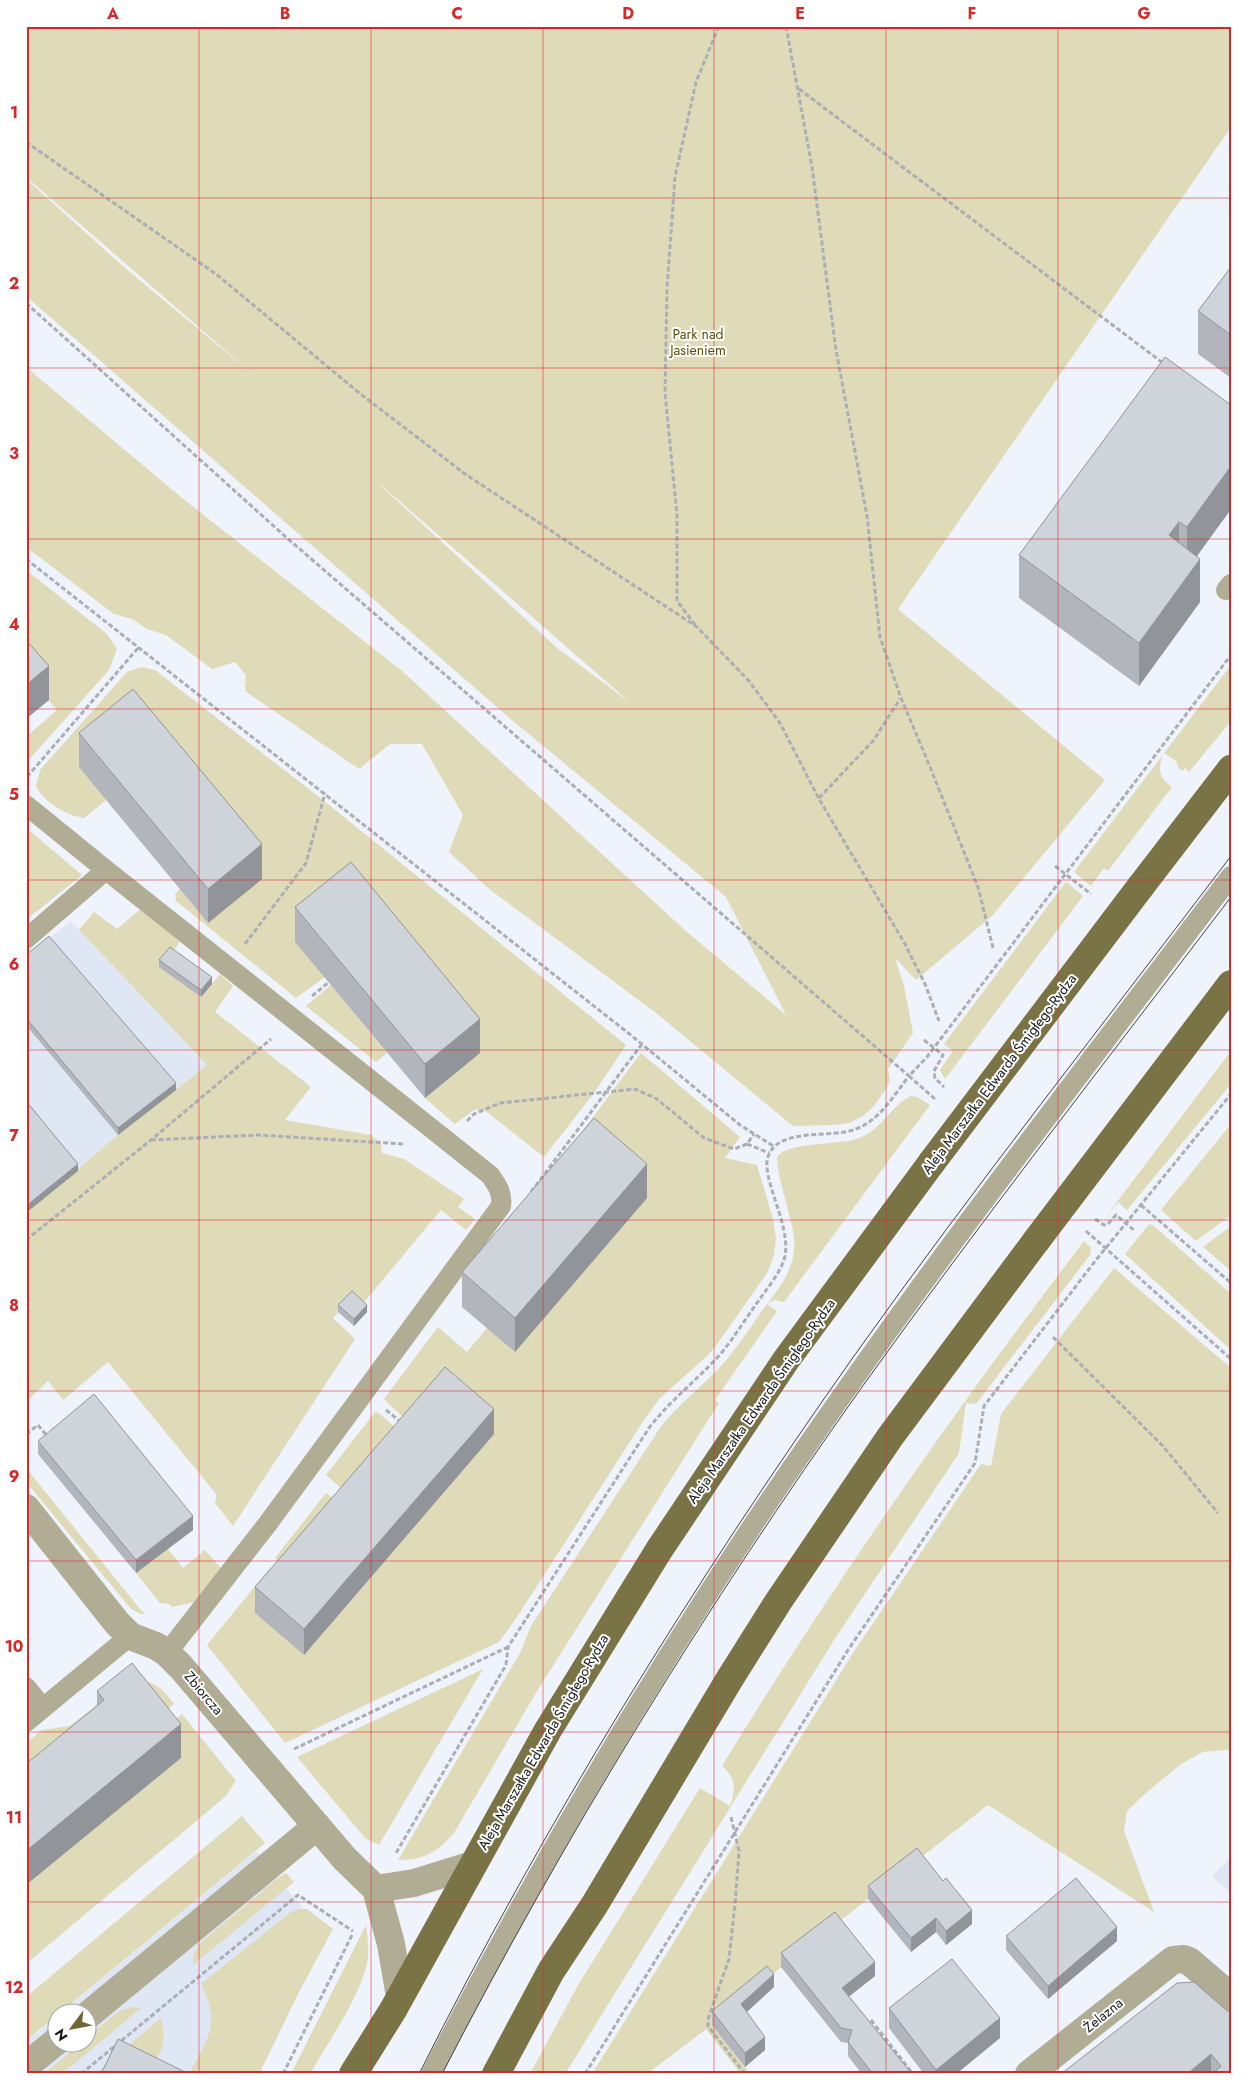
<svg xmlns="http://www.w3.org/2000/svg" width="1257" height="2100" viewBox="0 0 1257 2100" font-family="Jost,sans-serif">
<rect width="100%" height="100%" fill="#eff3fb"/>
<!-- built -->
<path fill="#dfe7f5" d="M70,921L207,1065L118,1135L26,1213V958Z
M256,1851L305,1911L333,1929L300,1990L259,2074H26V2042L57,2016L58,2042H88V2012H62Z
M1231,1857V1893L1212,1877Z"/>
<!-- green -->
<path fill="#dfdab7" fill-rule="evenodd" d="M26,26H1231V127L898,609L1105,780L993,915L916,980L895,958L904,986L913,1033L888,1069L890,1081L887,1087L874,1106L863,1116L849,1123L835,1125L793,1126L656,1013L489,889L449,852L463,815L422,744H390L359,769L245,691L246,675L235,662L212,669L166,635L147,629L132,619L114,614L26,547V367L182,498L402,671L687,932L786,1015L726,897L506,715L26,296V179L125,268L256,377L26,177ZM380,485H381L632,704L557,648Z
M26,570L107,634L117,649L109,670L26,763V737L57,710L26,674Z
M1231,665V721L1189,772L1185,768L1183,771L1178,768L1177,762L1164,753C1157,768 1158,777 1172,787L1108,871L1104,868L1091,886L1074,872Z
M141,667L155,670L323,800L626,1045L594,1093L544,1157L484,1110H474L455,1124L425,1098L480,1053L325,977L296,998L176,901L175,894L180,889L106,800L84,818C66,815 44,803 36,786L40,770L127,672Z
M30,831L82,875L26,920V835Z
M1066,882L1083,896L945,1079L940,1070L953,1051L944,1044Z
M142,908L180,942L160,967L201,997L220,974L233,986L215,1012L311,1087L285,1120L371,1135L381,1144L382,1153L404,1159L464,1199L458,1207L475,1219L466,1230L441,1210L361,1306L351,1298L333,1318L355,1339L233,1526L215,1503L217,1495L108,1362L63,1400L48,1381L29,1399L26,1395V1213L118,1135L207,1065L79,930L94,912L117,929Z
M331,985L387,1053L376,1062L306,1006Z
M1231,1051V1084L1127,1210L1118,1202L1104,1219Z
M641,1053L740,1137L725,1158L757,1165L773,1219L776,1238L774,1256L767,1273L718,1343L707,1356L659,1399L644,1420L517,1617L499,1642L285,1743L207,1645L269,1569L284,1579L414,1428L384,1399L438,1327L467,1352L487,1328L551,1173Z
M910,1096L917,1097L930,1105L784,1302L775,1300L767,1304L777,1311L715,1400L719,1403L537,1691L454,1833C438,1852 423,1860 398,1860L520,1653L531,1626L660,1428C678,1404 701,1388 721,1366C737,1348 750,1328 764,1308C774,1295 785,1282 790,1267C794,1257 795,1247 794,1237C793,1222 773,1164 778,1156C787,1143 837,1144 854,1140C881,1132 889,1108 910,1096Z
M1231,1124V1215L1196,1241L1161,1210Z
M1149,1224L1154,1226L1231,1294V1350L1125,1254Z
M1231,1226V1271L1203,1247Z
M1084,1241L1091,1248L1090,1255L976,1404L966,1403L959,1453L834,1640L565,2074H530L577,1987L700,1788L730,1806C736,1789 736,1778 722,1766C833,1584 955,1410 1084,1241Z
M1114,1268L1231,1368V1751L1227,1750L1203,1752L1181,1764L1147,1792L1127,1811L1124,1831L1154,1912L988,1805L781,1967L713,2025L750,2074H741L706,2029L647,2074H592L853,1653L981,1464L991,1466L1001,1414Z
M376,1411L407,1437L353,1499L326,1475Z
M26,1468L140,1609L145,1614H141L131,1609L26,1482Z
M326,1493L346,1507L291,1571L275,1558Z
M168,1549L183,1568L205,1550L222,1569L194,1602L172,1607L169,1604L160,1603L136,1573Z
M483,1669L379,1845L365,1838L297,1757Z
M136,1680C155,1681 163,1689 174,1704L151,1722L26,1776V1743L42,1730L70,1726L121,1686Z
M182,1714L236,1781L226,1796L26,1964V1885L160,1732Z
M242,1816L265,1843L61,2012H58L57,2015L26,2041V1997Z
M286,1873L294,1882L193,1965V1956L199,1944L281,1876Z
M299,1909H307L333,1929L300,1990L259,2074H189C208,2038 221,2024 201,1984L291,1912Z
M366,1925C368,1941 370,1956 365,1971C354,2006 328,2042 310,2074H291Z
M130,2007L141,2008L62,2074H44L81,2043L88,2042V2037L119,2011Z
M161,2018C166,2043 164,2048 150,2069L115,2074H95Z"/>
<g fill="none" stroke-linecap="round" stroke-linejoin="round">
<!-- path -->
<path stroke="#abaeb4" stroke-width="3" stroke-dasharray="5 2.5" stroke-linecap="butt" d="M786,26L812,167L836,350L867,516L880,637L901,698L926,757L978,887L993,948
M799,89L1163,363
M26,142L216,274L358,392L465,474L697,627L749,681L780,723L819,799L905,944L925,984L939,1021
M26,303L287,538L909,1076C894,1095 880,1120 856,1129C831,1139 782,1127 769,1154C758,1176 794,1227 784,1260C779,1274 768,1287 760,1299C747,1316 736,1335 723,1351C699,1379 672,1398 649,1428L508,1647L506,1665L396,1853
M26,559L632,1036L740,1125L775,1147
M695,625L677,601V515L665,393L667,288L675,177L696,82L719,26
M27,777L138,648
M819,798L873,741L900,699
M1055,866L1091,894
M245,944L306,863L325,793
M312,996L329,982
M924,1040L943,1055L934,1071L935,1078L944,1087
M935,1099L909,1076L927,1057L1231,655
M467,1121L474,1114L500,1103L635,1089L657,1099L704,1138L734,1149L747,1144L754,1134
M151,1140L258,1135L403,1144
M747,1144L769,1153
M531,1192L642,1044
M1141,1205L1231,1283
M1095,1219L1104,1225L1108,1224L1116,1215L1135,1231
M1086,1231L1231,1359
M26,1240L151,1140L271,1039
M1053,1337L1162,1445L1218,1513
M386,1410L401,1422
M26,1434L38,1425L47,1436
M294,1749L508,1647
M731,1817L739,1851L735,1904L729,1959L708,2019V2026L745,2074
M871,2020L913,2074
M81,2074L298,1895L353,1931
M283,2074L353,1933
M585,2074L848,1650L975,1463L984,1406L1096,1260L1231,1094"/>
<!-- lane -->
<path stroke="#b1ad95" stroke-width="20" d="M1226,590L1231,584
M26,805L106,870L26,939
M106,870L490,1175C497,1185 503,1193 501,1206L269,1522L167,1653
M26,1687L43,1708
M26,1722L130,1636
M431,2074C544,1855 670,1642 811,1440C944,1248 1089,1063 1231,876"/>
<!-- street -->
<path stroke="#b1ad95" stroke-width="28" d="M26,1508L117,1623L130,1636L156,1646L167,1653L181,1667L345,1859L376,1889L391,1944L400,1997
M376,1889L414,1883L472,1865
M88,2015L317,1826
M26,2066L58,2040
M1029,2074L1173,1960L1184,1959L1189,1961L1231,1997"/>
<!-- primary -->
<path stroke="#7a7345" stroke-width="28" d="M1141,886L1231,769
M353,2074L393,2010L548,1730L659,1550L786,1360L932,1162
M496,2074L551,1971L595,1904L729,1680L778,1602L890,1437L1036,1241"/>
<!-- tram -->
<path stroke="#414346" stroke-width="1" d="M419,2074C544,1824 693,1584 854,1356C975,1186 1105,1022 1231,856
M442,2074C565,1835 707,1605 862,1387C981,1221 1107,1060 1231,897"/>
<!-- primary-bridge -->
<path stroke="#7a7345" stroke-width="28" d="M932,1162L1141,886
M1036,1241L1231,984"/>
</g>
<!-- wall -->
<path fill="#b2b6bc" d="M1231,267V378L1198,354V311Z
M1231,405V509L1196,556L1200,602L1139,686L1019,598V555Z
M79,733L262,879L208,923L79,767Z
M295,907L480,1053L425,1098L295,942Z
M26,955L176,1090L118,1135L26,1025Z
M159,960L212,984L201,997L159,967Z
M647,1198L515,1352L462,1307V1272Z
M338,1305L367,1312L354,1326L338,1312Z
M494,1434L304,1655L255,1613V1587Z
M38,1441L193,1530L136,1573L38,1454Z
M97,1691L181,1758L97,1706Z
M868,1886L972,1924L946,1945L936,1932L911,1952L868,1899Z
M1006,1936L1117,1941L1048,1999L1006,1950Z
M781,1953L875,1976L849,1996L912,2074H862L848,2056V2043L841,2042L781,1967Z
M774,1987L747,2012L765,2050L745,2067L712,2025V2011Z
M889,2008L1000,2038L956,2074H924L889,2028Z
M1231,2014V2074H1061Z"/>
<!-- shaded-wall -->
<path fill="#919499" d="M1231,466V509L1187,570V527Z
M1179,522V564L1169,535Z
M1200,559V602L1139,686V643Z
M49,666V700L26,719V685Z
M262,844V879L208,923V889Z
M212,977V984L201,997V990Z
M480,1019V1053L425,1098V1064Z
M176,1083V1090L118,1135V1128Z
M78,1164V1171L26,1213V1206Z
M647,1164V1198L515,1352V1318Z
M367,1305V1312L354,1326V1319Z
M494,1409V1434L304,1655V1629Z
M193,1516V1530L136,1573V1560Z
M181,1724V1758L26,1885V1851Z
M972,1910V1924L946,1945V1931Z
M936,1918V1932L911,1952V1938Z
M1117,1927V1941L1048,1999V1986Z
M875,1962V1976L842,2002V1988Z
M774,1974V1987L741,2017V2004Z
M1000,2018V2038L956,2074H936V2070Z
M765,2037V2050L745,2067V2053Z
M1211,2054V2074H1187Z"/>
<!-- building -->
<path fill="#cfd4db" stroke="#919499" d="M1231,267V335L1198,311Z
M1165,357L1231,405V466L1187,527L1179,522L1169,535L1200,559L1139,643L1019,555Z
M26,640L49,666L26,685Z
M133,689L262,844L208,889L79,733Z
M351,862L480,1019L425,1064L295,907Z
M49,936L176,1083L118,1128L26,1018V955Z
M170,947L212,977L201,990L159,960Z
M26,1101L78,1164L26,1206Z
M594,1118L647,1164L515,1318L462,1272Z
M352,1291L367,1305L354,1319L338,1305Z
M445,1367L494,1409L304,1629L255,1587Z
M94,1394L193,1516L136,1560L38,1441Z
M132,1663L181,1724L26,1851V1764L104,1700L97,1691Z
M917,1848L943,1881L946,1878L972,1910L946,1931L936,1918L911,1938L868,1886Z
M1076,1878L1117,1927L1048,1986L1006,1936Z
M835,1912L875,1962L842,1988L912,2074H873L848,2042L852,2030L841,2028L781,1953Z
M952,1959L1000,2018L936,2070L889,2008Z
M767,1966L774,1974L741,2004L765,2037L745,2053L712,2011Z
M1194,1982L1231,2014V2074H1213L1221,2066L1211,2054L1187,2074H1061L1177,1983Z
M118,2039L189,2074H101Z"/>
<!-- grid -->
<path fill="none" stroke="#d62828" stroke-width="1" stroke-opacity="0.55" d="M199,26V2074M371,26V2074M543,26V2074M714,26V2074M886,26V2074M1058,26V2074M26,198H1231M26,368H1231M26,539H1231M26,709H1231M26,880H1231M26,1050H1231M26,1220H1231M26,1391H1231M26,1561H1231M26,1732H1231M26,1902H1231"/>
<g text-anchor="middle" stroke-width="4" stroke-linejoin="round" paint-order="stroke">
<!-- park labels -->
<g font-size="14" fill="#5a5008" stroke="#fff">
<text x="698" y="339">Park nad<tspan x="698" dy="16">Jasieniem</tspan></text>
</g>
<!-- street labels -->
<g font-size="14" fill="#141618" stroke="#fff">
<text transform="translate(999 1074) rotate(-53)" y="5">Aleja Marszałka Edwarda Śmigłego-Rydza</text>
<text transform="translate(761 1401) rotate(-55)" y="5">Aleja Marszałka Edwarda Śmigłego-Rydza</text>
<text transform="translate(204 1693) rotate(50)" y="5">Zbiorcza</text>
<text transform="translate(543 1742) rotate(-60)" y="5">Aleja Marszałka Edwarda Śmigłego-Rydza</text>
<text transform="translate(1103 2015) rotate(-39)" y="5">Żelazna</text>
</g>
</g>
<!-- border -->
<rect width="1257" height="2100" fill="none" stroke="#ffffff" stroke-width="55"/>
<!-- north arrow -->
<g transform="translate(72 2028) rotate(238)"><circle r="24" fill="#ffffff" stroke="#a1a2a3"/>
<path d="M0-4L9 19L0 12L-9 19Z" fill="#6f6733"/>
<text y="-8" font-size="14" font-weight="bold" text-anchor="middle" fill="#141618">N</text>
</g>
<rect x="28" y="28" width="1202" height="2044" fill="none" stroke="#d62828" stroke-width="2"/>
<g font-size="16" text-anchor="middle" font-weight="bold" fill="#d62828">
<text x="113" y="19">A</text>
<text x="285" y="19">B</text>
<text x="457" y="19">C</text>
<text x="628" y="19">D</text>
<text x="800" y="19">E</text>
<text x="972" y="19">F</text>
<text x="1144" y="19">G</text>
<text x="14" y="118">1</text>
<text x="14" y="289">2</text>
<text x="14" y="459">3</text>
<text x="14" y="630">4</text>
<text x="14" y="800">5</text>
<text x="14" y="970">6</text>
<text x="14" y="1141">7</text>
<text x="14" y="1311">8</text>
<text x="14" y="1482">9</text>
<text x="14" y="1652">10</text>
<text x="14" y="1823">11</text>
<text x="14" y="1993">12</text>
</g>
</svg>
